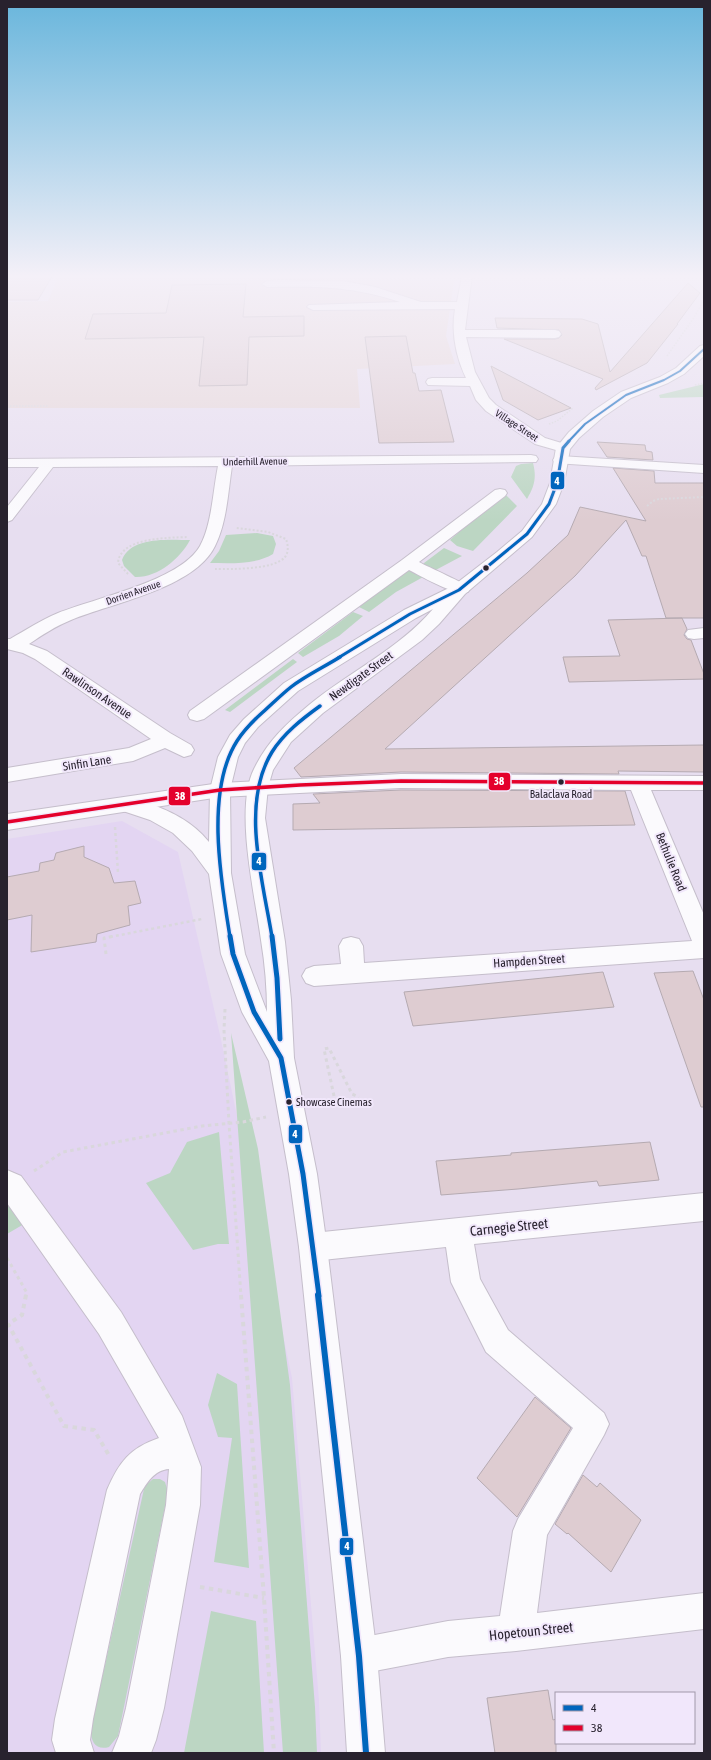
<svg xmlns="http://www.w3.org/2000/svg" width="711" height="1760" viewBox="0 0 711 1760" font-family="'Asap Condensed',sans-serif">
<rect width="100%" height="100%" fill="#e7def0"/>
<!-- built -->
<path fill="#e3d5f2" d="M122,821L178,852L220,1035L292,1378L319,1700L321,1753H7V839Z"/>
<!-- education -->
<path fill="#e6d6d8" d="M59,275H312L314,276L454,281L446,336L455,364L357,369L360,408H7V302L48,301Z"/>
<!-- green -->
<path fill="#bcd6c3" d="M704,384L703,397L660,398L659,395Z
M533,463C537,478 534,487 527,499L511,477L516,466L521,464Z
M504,493L517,506L473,551L457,546L450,540Z
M257,533L273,536L276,544L273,554C255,565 231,563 210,563L219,551L226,535Z
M190,540C180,559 157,578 135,577L124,566L122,560C131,536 169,540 190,540Z
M444,548L462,556L432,572L422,567L424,563Z
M409,568L425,576L396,592L369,612L359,607Z
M353,612L363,616L339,636L303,657L298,653Z
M293,659L297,662L230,712L225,710Z
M231,1033L258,1149L290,1385L315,1707L317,1753H283Z
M219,1132L229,1244H218L193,1250L146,1183L170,1173L187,1142Z
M7,1200L24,1224L7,1234Z
M217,1373L237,1384L249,1568L214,1562L232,1438L218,1437L208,1405Z
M153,1479H160L165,1482L168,1492L118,1736L109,1747C95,1751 90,1740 91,1728L144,1489L146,1485Z
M211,1611L256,1621L264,1753H184Z"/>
<!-- building -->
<path fill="#deccd1" stroke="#b5aab1" d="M7,275H53L38,300H7Z
M688,283L700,293L677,324H678L647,363L596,390L595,388L603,379L504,339H555L559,338L562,335L559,330L497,328L495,318L582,319L598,324L610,372Z
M246,284L243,317L304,316V336L249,337L247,385L199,386L204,337L85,339L93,314L166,313L172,285Z
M406,336L413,373H415L419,391L441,390L454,442L379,443L365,337Z
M491,366L571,408L538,420L503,400Z
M597,442L645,445L646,451L652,452L653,460L607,457Z
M613,468L654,471L655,483H704V618H666L646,556H642L626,520L575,576L385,749L704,745V772L618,771L619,774L401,772L301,777L294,768L527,573L568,535L580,507L646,521Z
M682,618L687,629L684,635L687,639L691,640L704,674V679L569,682L563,657L620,656L608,620Z
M401,790L625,791L635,825L293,830V804L320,803L313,794Z
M84,846V857L109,868L114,883L135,881L141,903L128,906L130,925L97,934L96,942L31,952L32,915L7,920V877L39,871L40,863L54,860L56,853Z
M693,971L704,1000V1107H701L654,973Z
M603,972L614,1007L413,1026L404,992Z
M650,1142L659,1180L599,1186L597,1181L518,1189L441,1195L436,1161L511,1155V1153Z
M535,1397L571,1428L517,1517L477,1478Z
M583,1475L597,1487L600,1483L641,1520L611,1572L568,1533L567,1534L555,1524Z
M548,1690L553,1720L556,1719V1753H495L487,1698Z"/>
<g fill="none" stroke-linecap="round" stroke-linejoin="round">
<defs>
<path id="minor" d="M462,275H472L465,330H555L559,331L561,334L559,337L555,338L466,337L475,372L489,398L496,405L545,438L568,445L570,448L568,451L563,452L535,444L486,411L476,400L470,386L428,385L426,382L428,379L432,378H466C456,357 451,332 455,309L313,310L307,307L309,305L400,302C353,286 316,286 267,287L262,284L267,281L278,280L343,281L375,287L421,302H457Z
M531,455L536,456L538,459L536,462L232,466C228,492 227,522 215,546C195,588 112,603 71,620C56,626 42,635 29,644L47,651L170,733L191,745L194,750L191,755L184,757L165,748L133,761L7,782V768L129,748L151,739L35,659L23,653L7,649V639H10C26,630 41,620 58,613C95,598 180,581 200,546C212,524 213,490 218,466L53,467L12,520L7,522V507L39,467H7V459Z
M560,456L704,465V473L555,463L553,460L555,457Z
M500,489L505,490L507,493L505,496L419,562C428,567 467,584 470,588L468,592C452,595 423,577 409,570L204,719L197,721L190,719L188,715L190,711L402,560L495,490Z
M704,628V638L694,639L688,638L685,634L688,630Z
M401,774L704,776V790H651L704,915V958L314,986L306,983L302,976L306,969L314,966L341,964L339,946L343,939L351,937L359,939L363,946L364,963L692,941L631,790L401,788L220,797L7,830V814L220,783Z
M7,1170L21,1176L121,1312L182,1416L201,1467L200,1505L164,1708L156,1740L151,1753H112L119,1736L126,1708L166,1505L169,1469C154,1470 147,1483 140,1494L93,1719L90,1740L94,1753H56L52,1740L55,1719L107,1490C119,1462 130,1448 159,1438L99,1334L7,1203Z
M704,1193V1221L474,1244L480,1279L508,1330L604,1413L609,1424L604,1435L547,1535L537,1613L704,1593V1629L516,1651L448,1657L359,1674L346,1669L341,1656L346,1643L359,1638L448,1621L500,1616L513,1531L518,1519L573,1428L486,1352L451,1282L446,1247L313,1261L303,1257L299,1247L303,1237L313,1233Z"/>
<path id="highway" d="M704,345V356L684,374L668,383L631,398L603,417L579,438L570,449L564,483L556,504L532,537L465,594L439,624L422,640L323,713L291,742L273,770L268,787L265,818L285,942L291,1000L294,1058L317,1174L327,1247L377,1656L385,1753H347L341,1656L299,1247L289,1174L269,1061L242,1012L221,954L209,874L192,851L173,833L150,820L117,809L114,804L117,799C126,796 134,800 144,802C169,810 192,821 209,842L210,790L218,757L230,735L244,719L284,683L404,610L453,586L497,552L522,531L542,504L550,483L556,448L569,432L593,411L621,392L660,377L676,368L700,346ZM433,609C399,649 349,672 309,705C286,724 267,742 254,769C234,809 255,895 261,940C265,964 267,988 267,1012L245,954L231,873L230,790L238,757L245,743L258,727L298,691L416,618Z"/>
</defs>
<!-- minor casing -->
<use href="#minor" stroke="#c5becb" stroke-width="2"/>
<!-- highway casing -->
<use href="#highway" stroke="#c5becb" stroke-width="2"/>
<!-- path-far4 -->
<path stroke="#d9d7dc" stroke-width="1.5" stroke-dasharray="1.5 1.5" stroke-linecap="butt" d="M667,356L693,319L704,300
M695,385L704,383
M7,406H48
M549,424L557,421L573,408"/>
<!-- path-far3 -->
<path stroke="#d9d7dc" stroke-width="2" stroke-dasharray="2 2" stroke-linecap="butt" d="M647,506L653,501L659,499L704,497
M215,569C232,569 274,570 285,557C289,552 288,545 286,539L268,532L236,528
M128,574L118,563C120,537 168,538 188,537"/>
<!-- path-far2 -->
<path stroke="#d9d7dc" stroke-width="2.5" stroke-dasharray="3 3" stroke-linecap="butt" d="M115,827L118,873
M110,937L202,919"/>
<!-- path-far1 -->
<path stroke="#d9d7dc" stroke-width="3" stroke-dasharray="3.5 3.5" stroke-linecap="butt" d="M106,954L104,938L115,936
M225,1009L224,1030L229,1123L241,1296
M334,1096L324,1049L329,1048L352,1094L359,1097
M34,1171L63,1152L202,1126L243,1122L266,1117
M7,1258L27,1293L26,1296"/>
<!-- path -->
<path stroke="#d9d7dc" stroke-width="4" stroke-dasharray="4.5 4.5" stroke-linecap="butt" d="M26,1295L22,1315L8,1324L64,1426L94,1430L110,1457
M241,1295L264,1598L274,1753
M200,1587L264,1598"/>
<!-- minor -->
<use href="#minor" fill="#fbfafd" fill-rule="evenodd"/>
<!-- highway -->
<use href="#highway" fill="#fbfafd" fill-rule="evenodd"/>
<defs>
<path id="bus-1-far4" d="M568,442L585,424L626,395L664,380L680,371L704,349"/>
<path id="bus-1-far3" d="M338,658L410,614L459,590L527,534L549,504L557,483L563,448L569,441"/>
<path id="bus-1-far2" d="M230,937C221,881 205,791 237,741C244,730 254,720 263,712C272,704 281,695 291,687C305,676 324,667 340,657
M272,937C263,881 240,804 272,752C284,733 302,719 320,706"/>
<path id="bus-1-far1" d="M230,936L233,954L254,1012L281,1058L303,1174L319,1296
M272,936L277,978L280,1039"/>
<path id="bus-1" d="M318,1295L359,1656L366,1753"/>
<path id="bus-2" d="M7,822L220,790L300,785L401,781L704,783"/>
</defs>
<!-- bus-1-far4 casing -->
<use href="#bus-1-far4" stroke="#f1e7fb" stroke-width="3.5"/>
<!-- bus-1-far3 casing -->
<use href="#bus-1-far3" stroke="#f1e7fb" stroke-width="5"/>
<!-- bus-1-far2 casing -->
<use href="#bus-1-far2" stroke="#f1e7fb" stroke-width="6"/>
<!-- bus-1-far1 casing -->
<use href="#bus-1-far1" stroke="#f1e7fb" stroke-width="8"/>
<!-- bus-1 casing -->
<use href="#bus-1" stroke="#f1e7fb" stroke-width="9"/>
<!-- bus-2 casing -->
<use href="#bus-2" stroke="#f1e7fb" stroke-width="6"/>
<!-- bus-1-far4 -->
<use href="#bus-1-far4" stroke="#0065bd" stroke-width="2"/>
<!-- bus-1-far3 -->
<use href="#bus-1-far3" stroke="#0065bd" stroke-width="3"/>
<!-- bus-1-far2 -->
<use href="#bus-1-far2" stroke="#0065bd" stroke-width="3.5"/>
<!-- bus-1-far1 -->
<use href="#bus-1-far1" stroke="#0065bd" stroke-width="5"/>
<!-- bus-1 -->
<use href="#bus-1" stroke="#0065bd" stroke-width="6"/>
<!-- bus-2 -->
<use href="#bus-2" stroke="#e4002b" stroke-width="3.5"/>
</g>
<!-- sky -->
<linearGradient id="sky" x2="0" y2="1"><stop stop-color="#69b6dc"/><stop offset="0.53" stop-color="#f4f0f8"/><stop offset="1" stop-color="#f4f0f8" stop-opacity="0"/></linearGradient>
<rect width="711" height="521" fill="url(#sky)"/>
<!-- markers -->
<g fill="#28222e" stroke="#f1e7fb" stroke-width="1.5">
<circle cx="486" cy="568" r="3.5"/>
<circle cx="561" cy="782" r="3.5"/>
<circle cx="289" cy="1102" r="3.5"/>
</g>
<g text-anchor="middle" stroke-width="4" stroke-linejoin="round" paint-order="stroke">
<!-- far-street labels -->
<g font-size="10" fill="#28222e" stroke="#f1e7fb">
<text transform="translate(517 425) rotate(33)" y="4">Village Street</text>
<text transform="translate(255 461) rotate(-1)" y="4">Underhill Avenue</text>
<text transform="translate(133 592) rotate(-19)" y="4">Dorrien Avenue</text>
</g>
<!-- bus labels -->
<g font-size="11" fill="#28222e" stroke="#f1e7fb">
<text x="561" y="798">Balaclava Road</text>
<text x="296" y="1106" text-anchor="start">Showcase Cinemas</text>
</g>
<!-- street labels -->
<g font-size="12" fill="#28222e" stroke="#f1e7fb">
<text transform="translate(361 676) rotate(-36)" y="4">Newdigate Street</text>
<text transform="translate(97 693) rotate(34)" y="4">Rawlinson Avenue</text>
<text transform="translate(87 763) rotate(-9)" y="4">Sinfin Lane</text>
<text transform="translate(671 862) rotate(68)" y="4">Bethulie Road</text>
<text transform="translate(529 961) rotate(-4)" y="4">Hampden Street</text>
</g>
<!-- near-street labels -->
<g font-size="14" fill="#28222e" stroke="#f1e7fb">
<text transform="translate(509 1227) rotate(-6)" y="5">Carnegie Street</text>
<text transform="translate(531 1631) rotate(-6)" y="5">Hopetoun Street</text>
</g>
</g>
<g stroke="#f1e7fb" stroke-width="1.5">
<rect x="550" y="471" width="15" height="19" rx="4" fill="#0065bd"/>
<rect x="488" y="772" width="23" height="19" rx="4" fill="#e4002b"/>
<rect x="168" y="786" width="23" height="20" rx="4" fill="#e4002b"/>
<rect x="251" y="852" width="16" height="19" rx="4" fill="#0065bd"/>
<rect x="288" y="1124" width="15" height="20" rx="4" fill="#0065bd"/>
<rect x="339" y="1537" width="15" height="19" rx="4" fill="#0065bd"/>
</g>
<g font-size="11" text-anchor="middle" font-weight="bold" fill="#fff">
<text x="557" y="485">4</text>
<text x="499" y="785">38</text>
<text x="180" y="800">38</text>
<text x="259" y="865">4</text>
<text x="295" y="1138">4</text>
<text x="347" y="1550">4</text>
</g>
<!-- border -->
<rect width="711" height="1760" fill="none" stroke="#28222e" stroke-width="16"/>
<!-- legend -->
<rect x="555" y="1692" width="140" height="52" fill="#f1e7fb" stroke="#a198a9"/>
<rect x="563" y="1705" width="20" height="6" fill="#0065bd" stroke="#a198a9"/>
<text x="591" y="1712" font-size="12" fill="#28222e">4</text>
<rect x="563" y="1725" width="20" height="6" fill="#e4002b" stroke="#a198a9"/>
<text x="591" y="1732" font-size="12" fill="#28222e">38</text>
</svg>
